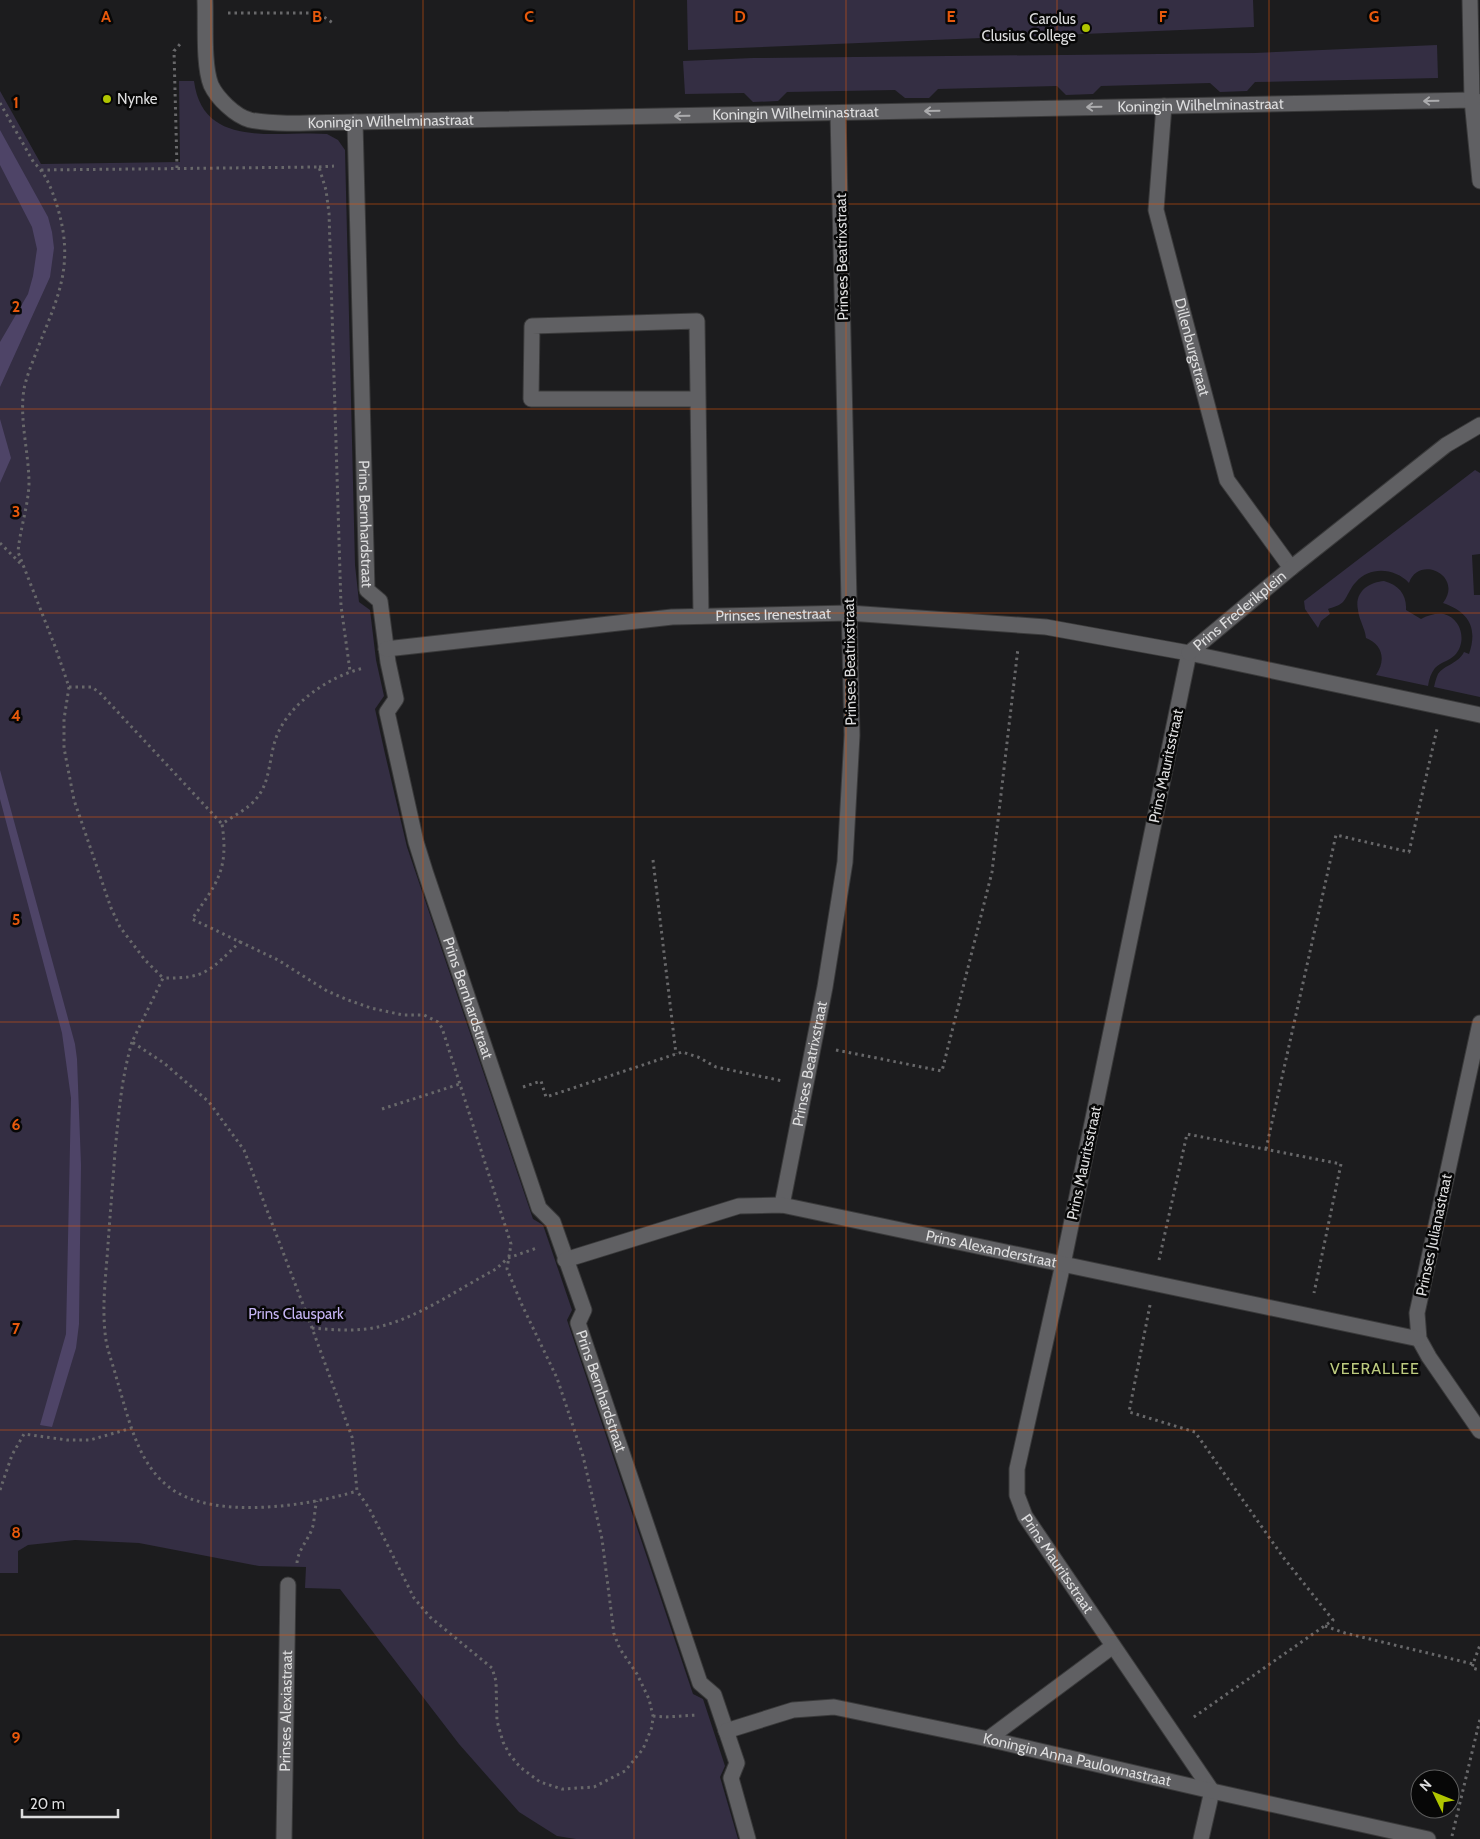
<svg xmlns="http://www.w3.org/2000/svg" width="1480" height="1839" viewBox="0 0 1480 1839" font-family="Cabin,sans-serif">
<rect width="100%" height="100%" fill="#1c1c1e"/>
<!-- green -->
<path fill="#342e43" d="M687,0H1253L1254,27L688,50Z
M1437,45L1438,78L1255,82L1247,91L1220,92L1210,83L1101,86L1093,94L1066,95L1057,86L938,89L929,98H905L895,90L787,92L778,101L753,102L744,93L685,94L683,61L753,58L1255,53Z
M179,81H194C203,151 279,130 327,134L338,140L345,150L355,565L359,602L370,610L376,660L384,696L375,709L385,754L407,847L533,1219L543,1225L572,1310L567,1320L693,1694L703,1699L725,1766L720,1777L738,1839H576L557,1836L519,1812L459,1744L340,1589L305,1588L306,1567L259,1566L139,1543L75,1540L28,1545L18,1551V1573H0V91L41,164L180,162Z
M1475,470L1480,473V554L1472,555L1474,595H1480V697L1434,687C1435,683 1436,678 1438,674C1444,665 1458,664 1464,652L1469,654C1478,628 1469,612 1443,603C1464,576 1419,554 1409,583C1395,568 1370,566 1356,582C1350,588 1348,596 1343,602C1339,606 1333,607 1328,609L1330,614L1321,621L1318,628L1305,609L1304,601Z
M1384,581C1399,585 1407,595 1406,610L1421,619C1428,615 1436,613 1444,614C1462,619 1467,642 1455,655C1449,661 1441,662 1435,668C1431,673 1429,679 1428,686L1376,675C1386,660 1383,645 1366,638C1365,628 1359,620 1358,610C1354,592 1369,582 1384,581Z"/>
<!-- water -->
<path fill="#4e4467" d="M0,130L48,217L52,232L54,248L50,277L0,387V342L28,294L33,276L37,249L32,227L0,165Z
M0,419L11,458L0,483Z
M0,770L75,1044L77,1059L81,1165L79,1324L76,1348L52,1427L40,1425L66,1334L71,1098L62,1033L0,799Z"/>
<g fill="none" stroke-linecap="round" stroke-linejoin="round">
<defs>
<g id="minor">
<path id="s1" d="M205,0C206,23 203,65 211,85C217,98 235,116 250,120C281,126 323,122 355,122L1472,100L1480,102"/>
<path d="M1470,0L1472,100L1480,181"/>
<path id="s2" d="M1164,106L1156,210L1227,480L1291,568"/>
<path id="s3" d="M355,122L367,590L380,601L388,662L396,699L387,712L416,842L426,874L539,1208L553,1222L584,1310L578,1323L700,1683L714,1695L737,1763L731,1778L748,1839"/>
<path d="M698,399H531L532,326L697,321L701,616"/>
<path id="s4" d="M386,649L672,617L849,613L1046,627L1189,653L1480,715"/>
<path id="s5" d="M1189,653L1063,1264L1017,1469V1495L1025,1516L1212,1791L1201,1839"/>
<path id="s6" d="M1189,653L1291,568L1446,445L1480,425"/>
<path d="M1480,1023L1417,1313L1419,1339L1429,1357L1480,1431"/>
<path id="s7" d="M782,1205L825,987L845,862L852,735L838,113"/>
<path id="s8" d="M565,1260L739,1206L782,1205L1419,1339"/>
<path id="s9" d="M726,1731L793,1710L834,1707L988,1739L1212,1791L1428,1839"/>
<path d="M988,1739L1113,1646"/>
<path id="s10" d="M284,1839L288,1585"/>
</g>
</defs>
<!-- minor casing -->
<use href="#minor" stroke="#3a3a3b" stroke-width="17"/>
<!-- path -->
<path stroke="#68686a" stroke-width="3" stroke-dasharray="2.5 4" stroke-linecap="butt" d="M228,13H318L333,23
M0,103L34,163C47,174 53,193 58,209C74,264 59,295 39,345C34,359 27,374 24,389C19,420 29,452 29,484C28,507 20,529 18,552L56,649L69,687L64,719V748L74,800L111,908L120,927L145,960L163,978
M319,167L334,166
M177,168L174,51L181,43
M41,170L319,167L326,190L329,213L341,606L350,671
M0,543L22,565
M69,687H92L101,694L222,824
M653,860L676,1054
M241,941C210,970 207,979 163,978L132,1042L164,1063L209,1102L244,1150L312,1328L352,1437L357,1491L369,1508L414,1598L430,1617L492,1668L496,1681L497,1721L503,1742L510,1755L520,1767L540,1782L562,1789L594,1787L625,1771L643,1749L652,1727L653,1716L649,1699L637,1674L620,1649L614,1634L602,1539L583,1456L557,1378L522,1305L507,1269L511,1244L442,1028L438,1022L424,1015H403L371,1008L348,1000L327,991L278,960L192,919C217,883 229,870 222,824C233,816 248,809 256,799C270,783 269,760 275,741C286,705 329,676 364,668
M132,1042C121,1080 119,1112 115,1151C113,1182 110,1214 108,1245C106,1274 102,1304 105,1332C106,1348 113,1364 117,1380C128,1416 137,1463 169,1487C212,1521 308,1506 357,1491
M836,1050L942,1071L992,872L1018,648
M523,1087L541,1081L546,1097L682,1052L698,1057L716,1067L783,1081
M382,1109L460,1084
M1266,1149L1336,835L1409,852L1437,729
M1159,1260L1187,1134L1341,1164L1314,1293
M1150,1305L1129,1412L1195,1432L1283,1557L1333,1620L1191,1719
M312,1328C335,1330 359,1332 382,1326C421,1316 460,1288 496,1269L508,1258L537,1248
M0,1490L12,1455L24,1434L67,1440H90L132,1428
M297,1563C298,1550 307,1542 312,1529C315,1521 314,1510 317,1501
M1325,1626L1345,1633L1473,1664L1480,1645
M1473,1664L1472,1668L1480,1670
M653,1716L666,1717L697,1715
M1452,1836L1480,1719"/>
<!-- minor -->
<use href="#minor" stroke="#606063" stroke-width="15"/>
</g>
<!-- one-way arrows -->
<defs><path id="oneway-shaft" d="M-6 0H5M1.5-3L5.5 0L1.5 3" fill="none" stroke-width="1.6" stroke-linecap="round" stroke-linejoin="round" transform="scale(1.25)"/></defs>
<g stroke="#ababad">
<use href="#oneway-shaft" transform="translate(1431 101) rotate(179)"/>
<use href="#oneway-shaft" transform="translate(1094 107) rotate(179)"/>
<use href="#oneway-shaft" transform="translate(932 111) rotate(179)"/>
<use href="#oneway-shaft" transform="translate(682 116) rotate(179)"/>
</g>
<!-- grid -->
<path fill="none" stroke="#e8590c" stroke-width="1" stroke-opacity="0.55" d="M211,0V1839M423,0V1839M634,0V1839M846,0V1839M1057,0V1839M1269,0V1839M0,204H1480M0,409H1480M0,613H1480M0,817H1480M0,1022H1480M0,1226H1480M0,1430H1480M0,1635H1480"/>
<!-- markers -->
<g fill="#b0c500" stroke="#070707" stroke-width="2">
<circle cx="1086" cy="28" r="5"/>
<circle cx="107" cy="99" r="5"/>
</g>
<g text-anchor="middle" stroke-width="5" stroke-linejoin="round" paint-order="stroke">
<!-- poi labels -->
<g font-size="15" fill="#ddddde" stroke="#070707" text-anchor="end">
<text x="1076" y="24">Carolus<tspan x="1076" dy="17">Clusius College</tspan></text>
<text x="117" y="104" text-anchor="start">Nynke</text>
</g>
<!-- street labels -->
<g font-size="15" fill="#ddddde" stroke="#070707">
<text dy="5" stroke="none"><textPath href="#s1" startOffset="1090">Koningin Wilhelminastraat</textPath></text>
<text dy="5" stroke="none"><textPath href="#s1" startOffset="685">Koningin Wilhelminastraat</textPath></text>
<text dy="5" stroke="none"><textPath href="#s1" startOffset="280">Koningin Wilhelminastraat</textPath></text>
<text transform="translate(842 257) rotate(-91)" y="5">Prinses Beatrixstraat</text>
<text dy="5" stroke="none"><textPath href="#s2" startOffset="246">Dillenburgstraat</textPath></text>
<text dy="5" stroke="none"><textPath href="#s3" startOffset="402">Prins Bernhardstraat</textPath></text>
<text dy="5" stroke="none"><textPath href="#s6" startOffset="66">Prins Frederikplein</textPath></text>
<text dy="5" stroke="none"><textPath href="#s4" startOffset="389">Prinses Irenestraat</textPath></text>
<text transform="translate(850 662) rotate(-91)" y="5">Prinses Beatrixstraat</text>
<text transform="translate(1166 766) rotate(-78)" y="5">Prins Mauritsstraat</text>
<text dy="5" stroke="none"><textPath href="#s3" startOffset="898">Prins Bernhardstraat</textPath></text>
<text dy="5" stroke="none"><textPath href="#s7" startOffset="144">Prinses Beatrixstraat</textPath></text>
<text transform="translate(1084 1163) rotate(-78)" y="5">Prins Mauritsstraat</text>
<text transform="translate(1434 1235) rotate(-78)" y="5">Prinses Julianastraat</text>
<text dy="5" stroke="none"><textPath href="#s8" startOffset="439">Prins Alexanderstraat</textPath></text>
<text dy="5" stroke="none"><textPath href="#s3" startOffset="1319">Prins Bernhardstraat</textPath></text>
<text dy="5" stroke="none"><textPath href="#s5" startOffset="940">Prins Mauritsstraat</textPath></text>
<text dy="5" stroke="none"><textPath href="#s10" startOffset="128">Prinses Alexiastraat</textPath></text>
<text dy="5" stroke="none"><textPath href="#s9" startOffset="360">Koningin Anna Paulownastraat</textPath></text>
</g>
<!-- park labels -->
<g font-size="15" fill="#c5b4f3" stroke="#070707">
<text x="296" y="1319">Prins Clauspark</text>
</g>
<!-- neighbourhood labels -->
<g font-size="16" letter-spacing="1" fill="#bdcb7f" stroke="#070707">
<text x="1375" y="1374">VEERALLEE</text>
</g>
</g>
<g font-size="16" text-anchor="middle" font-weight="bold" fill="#e8590c" stroke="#070707" stroke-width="5" stroke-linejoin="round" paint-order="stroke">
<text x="106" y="22">A</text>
<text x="317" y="22">B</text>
<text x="529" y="22">C</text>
<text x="740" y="22">D</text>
<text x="951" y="22">E</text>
<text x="1163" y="22">F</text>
<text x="1374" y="22">G</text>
<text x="16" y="108">1</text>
<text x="16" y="312">2</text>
<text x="16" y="517">3</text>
<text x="16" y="721">4</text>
<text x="16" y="925">5</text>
<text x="16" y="1130">6</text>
<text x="16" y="1334">7</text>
<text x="16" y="1538">8</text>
<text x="16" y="1743">9</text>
</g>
<!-- north arrow -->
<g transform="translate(1435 1794) rotate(313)"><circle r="24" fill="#070707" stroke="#5d5d5d"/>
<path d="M0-4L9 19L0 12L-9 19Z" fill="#b0c500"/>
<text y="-8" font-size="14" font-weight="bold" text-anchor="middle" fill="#ddddde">N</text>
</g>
<!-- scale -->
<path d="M22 1809v8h96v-8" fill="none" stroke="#ddddde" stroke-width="2.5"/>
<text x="30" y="1809" font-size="15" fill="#ddddde" stroke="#070707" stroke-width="4" paint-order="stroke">20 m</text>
</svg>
